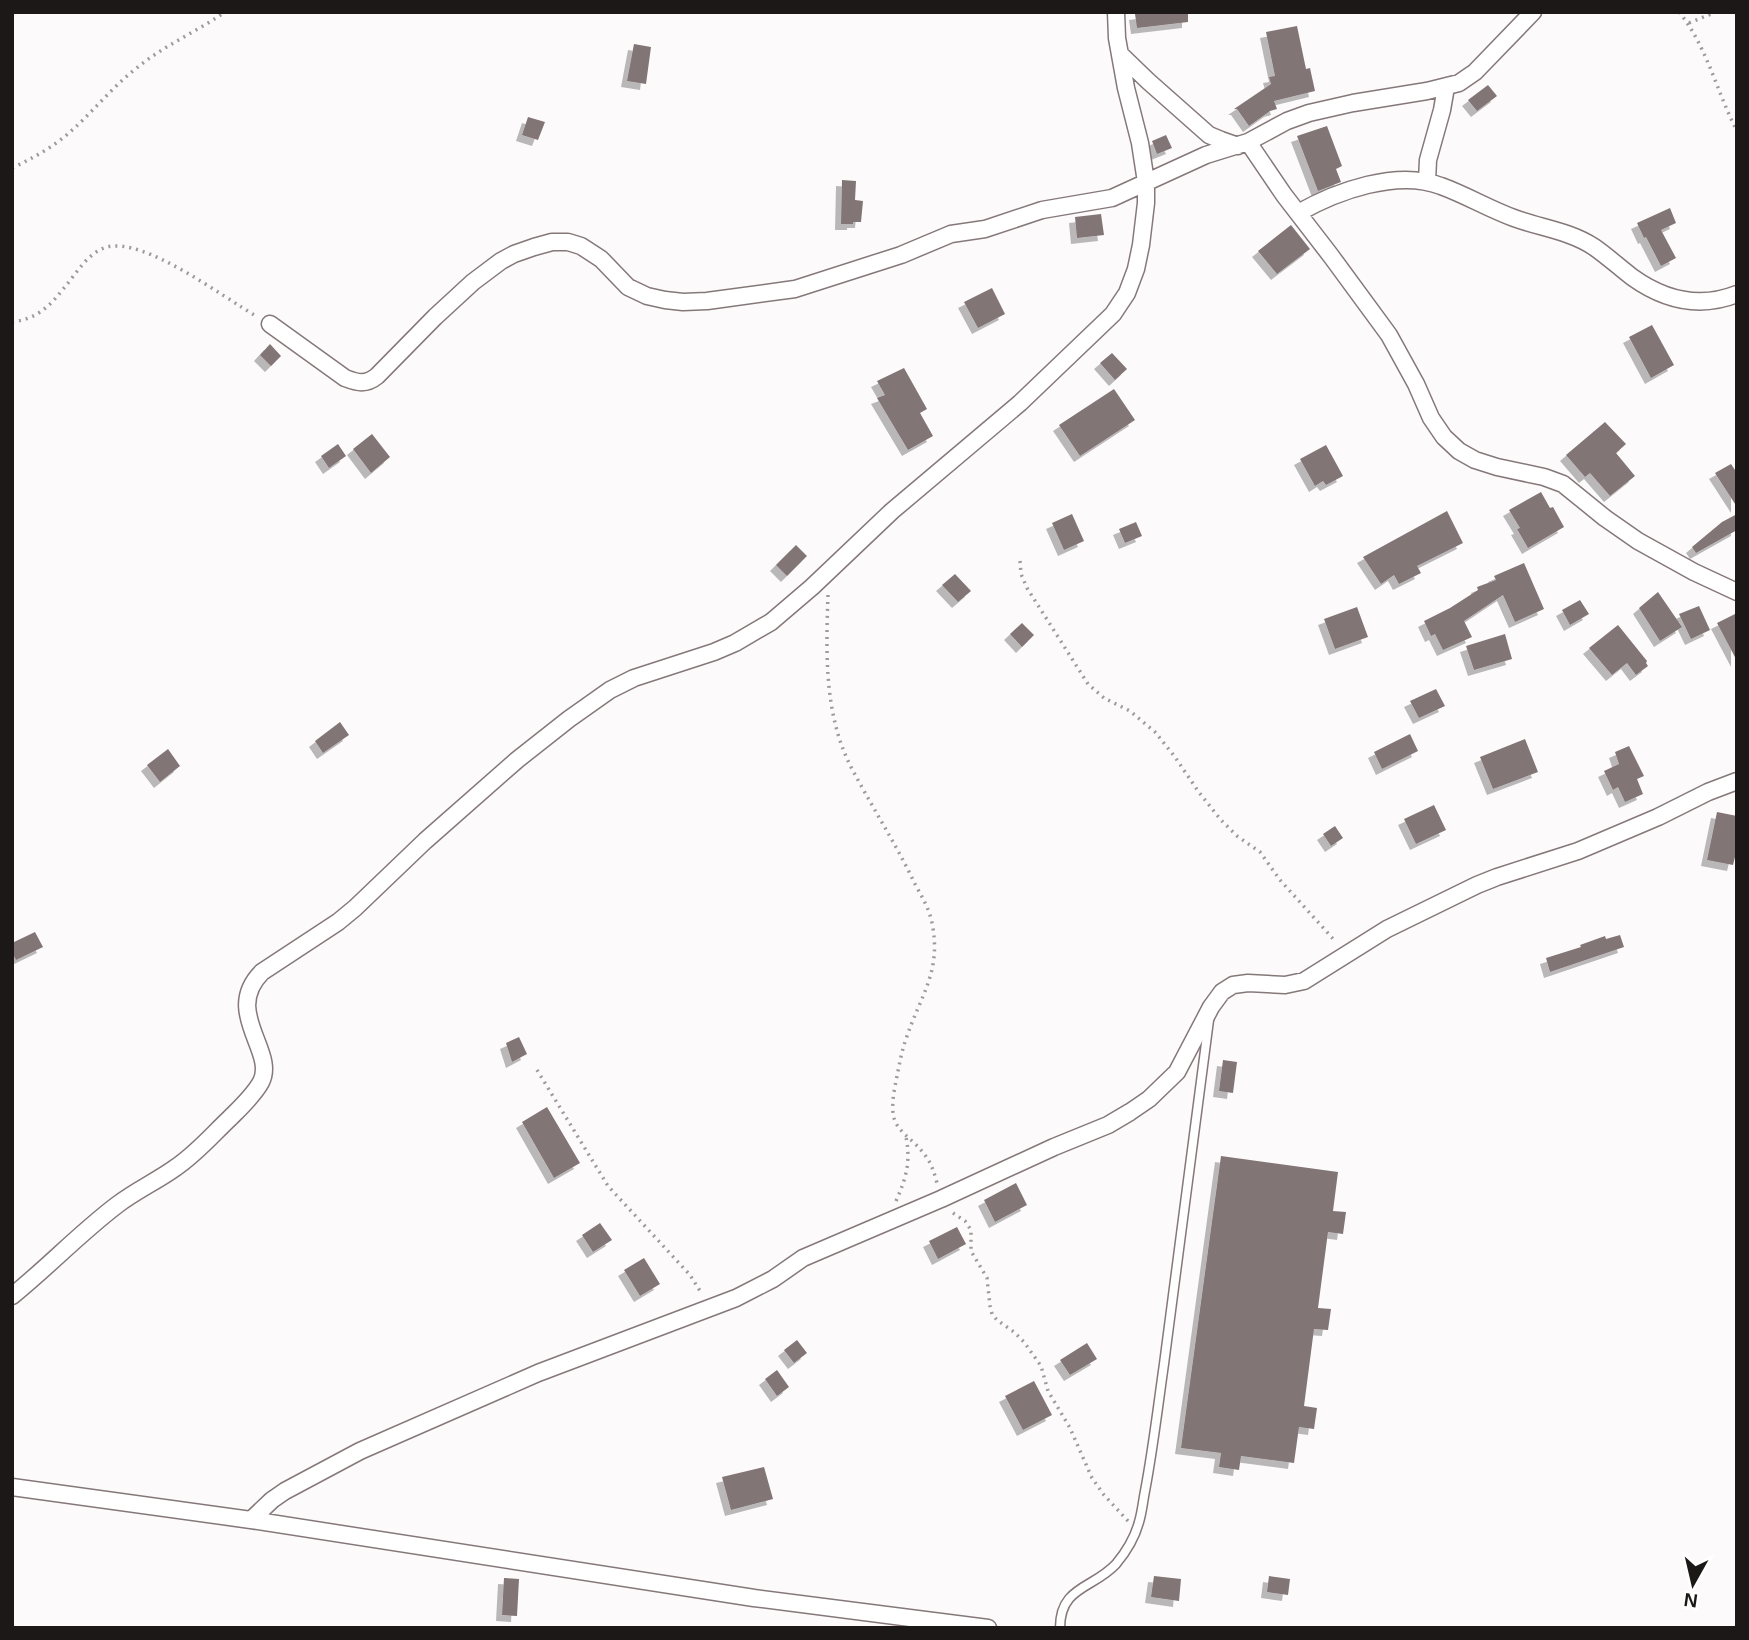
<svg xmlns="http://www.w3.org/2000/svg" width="1749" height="1640" viewBox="0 0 1749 1640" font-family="Helvetica,sans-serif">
<defs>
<filter id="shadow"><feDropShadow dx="-6" dy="6" stdDeviation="0" flood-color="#0004"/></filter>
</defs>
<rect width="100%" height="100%" fill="#fdfafb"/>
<!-- building -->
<path fill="#827576" filter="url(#shadow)" d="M1150,12H1188V22L1137,28L1135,14Z
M1297,26L1306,69L1310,68L1315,91L1274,101L1277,109L1270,111L1249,126L1237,109H1234L1271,84L1269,77L1275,76L1266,32Z
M634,44L651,47L646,84L627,81Z
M1488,85L1497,96L1477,111L1468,100Z
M528,117L545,122L538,140L522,135Z
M1327,126L1342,166L1336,169L1341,182L1318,191L1297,136Z
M1166,135L1172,148L1157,154L1152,141Z
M842,180L856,181L855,200L863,201L861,222H853V224H841Z
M1670,208L1676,223L1661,230L1676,258L1661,266L1646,237L1644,238L1637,223Z
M1101,214L1104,235L1077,238L1075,217Z
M1291,225L1310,249L1277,274L1258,251Z
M992,288L1005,314L978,328L964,302Z
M1652,325L1674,365L1651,378L1629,337Z
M270,344L281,356L271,366L260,355Z
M1112,353L1127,369L1115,380L1100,363Z
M904,368L927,409L920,413L933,436L908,450L877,398L885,395L877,381Z
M1114,389L1135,420L1080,456L1059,425Z
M1605,422L1626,444L1616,453L1635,476L1610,496L1590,473L1585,477L1566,455Z
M372,434L390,457L371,473L353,449Z
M338,444L346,456L329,468L321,456Z
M1326,445L1343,476L1326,485L1323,481L1315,486L1300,459Z
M1731,464L1737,473V507L1715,473Z
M1541,492L1550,508L1553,507L1564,527L1528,548L1517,529L1520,528L1509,510Z
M1447,511L1463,543L1417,566L1421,573L1399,584L1394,575L1381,584L1363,557Z
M1072,514L1084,541L1064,550L1052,523Z
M1737,514V530L1696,553L1692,547L1722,522Z
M1136,522L1142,536L1125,543L1119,529Z
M796,545L807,556L787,576L776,565Z
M1524,563L1544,609L1515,622L1503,595L1464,621L1472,637L1443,650L1435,634L1431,636L1424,621L1450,608L1478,590L1477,587L1496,580L1494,576Z
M955,574L971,591L958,602L942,585Z
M1658,592L1682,627L1660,641L1639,608Z
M1580,600L1589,614L1570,625L1562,610Z
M1699,606L1710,630L1691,639L1679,614Z
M1357,607L1368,637L1335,649L1324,619Z
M1737,613V661L1717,623Z
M1022,623L1034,635L1022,647L1010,634Z
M1618,625L1647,661L1646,663L1648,666L1636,675L1627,663L1612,675L1589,648Z
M1505,634L1512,659L1474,670L1466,646Z
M1436,689L1445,706L1419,718L1410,701Z
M340,722L349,735L323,753L315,741Z
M1410,734L1418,751L1382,769L1374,752Z
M1525,739L1538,772L1493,789L1480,757Z
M1629,746L1644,776L1637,779L1643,794L1625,802L1618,787L1613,790L1604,771L1619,764L1615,752Z
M168,749L180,766L160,782L147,765Z
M1434,805L1446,830L1416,844L1404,819Z
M1717,812L1737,816V849L1733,865L1707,860Z
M1335,826L1343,838L1331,846L1323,834Z
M35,932L43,947L16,960L12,952V943Z
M1620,935L1624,947L1550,972L1546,958L1581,947L1580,945L1605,936L1606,939Z
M519,1037L527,1054L512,1062L506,1043Z
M1223,1060L1237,1062L1233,1093L1219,1091Z
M547,1107L580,1163L554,1178L522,1122Z
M1221,1156L1338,1172L1333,1211L1346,1212L1343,1234L1328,1232L1318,1308L1331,1309L1328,1330L1314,1329L1304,1406L1317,1408L1314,1429L1299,1427L1294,1463L1241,1456L1239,1470L1219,1467L1221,1453L1181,1448Z
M1016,1183L1027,1205L995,1222L984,1200Z
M600,1223L612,1240L593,1252L582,1235Z
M957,1227L966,1244L938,1259L929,1241Z
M644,1258L660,1284L640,1296L624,1270Z
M797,1340L807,1353L794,1363L784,1350Z
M1087,1343L1097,1359L1070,1375L1060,1360Z
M777,1370L789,1387L777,1396L765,1379Z
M1034,1381L1052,1415L1023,1430L1005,1396Z
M764,1467L773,1499L731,1510L722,1477Z
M1154,1576L1181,1579L1179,1601L1151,1597Z
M1269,1576L1290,1579L1288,1595L1267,1592Z
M504,1578L519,1579L517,1616L502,1615Z"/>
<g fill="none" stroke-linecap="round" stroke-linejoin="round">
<defs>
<path id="lane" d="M1060,1628C1060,1586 1093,1589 1116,1564C1126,1552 1135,1537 1139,1522C1142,1512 1143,1501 1145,1491C1153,1449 1158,1406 1164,1364C1180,1250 1193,1135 1209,1020"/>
<path id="street" d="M1120,54L1148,81L1209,135L1221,140L1238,146
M1248,142L1284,195L1331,256L1389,335L1416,384L1431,418L1444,437L1459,451L1475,460L1497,467L1544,477L1563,484L1605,518L1638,541L1694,572L1737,592
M1427,181L1428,160L1442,110L1446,87
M1298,213C1337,191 1397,169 1441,186C1466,195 1489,209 1514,218C1541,228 1570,231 1594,247C1607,256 1619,267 1632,277C1664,300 1699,309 1737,294
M270,324L345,378C358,383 366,385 377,376L435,317L473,282L501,261L514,254L534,247L552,242H568L581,246L601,259L628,287L647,296L665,300L683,302L707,301L795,289L901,255L951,234L985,229L1042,210L1112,198L1206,155L1248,142L1287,121L1309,113L1353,103L1427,91L1459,83L1475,72L1533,12
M12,1296C48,1267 80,1233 117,1205C135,1191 157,1181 175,1168C196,1154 212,1135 230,1118C241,1107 254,1095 261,1082C277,1051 222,1012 262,972L338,922L355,908L425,841L517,760L569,719L610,690L634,678L714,652L735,643L771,622L812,587L892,511L1020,403L1113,314L1127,293L1136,269L1141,245L1146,203V182L1140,143L1126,88L1117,38L1116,12
M12,1487L251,1520L754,1598L988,1628
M251,1520L272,1500L285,1491L360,1451L538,1373L736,1298L773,1279L803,1258L941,1199L1054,1147L1108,1125L1130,1112L1149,1099L1177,1072L1211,1007L1222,992L1233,985L1248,983L1285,985L1304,981L1387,929L1477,885L1497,877L1578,851L1658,817L1708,792L1737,781"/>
</defs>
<!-- lane casing -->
<use href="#lane" stroke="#857879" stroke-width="11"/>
<!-- street casing -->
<use href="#street" stroke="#857879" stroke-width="19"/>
<!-- path -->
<path stroke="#9e9a9b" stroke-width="3.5" stroke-dasharray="2 5" stroke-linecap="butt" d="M1679,12C1707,46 1717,93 1737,131
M1689,23L1716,12
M12,168C29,160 44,152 59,141C88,119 109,89 138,67C165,45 196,32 225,12
M12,322C37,319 50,306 64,288C76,274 88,252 107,247C144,237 223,297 256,316
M1020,561L1021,574L1027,588L1088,684L1104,698L1130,711L1155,732L1175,757L1198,791L1221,820L1237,836L1260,852L1280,880L1336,942
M828,595C826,653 824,714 851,767C872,807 896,844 915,884C922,897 929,908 932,923C942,972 920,996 906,1039C901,1053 899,1067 896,1081C894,1091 892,1102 893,1113C895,1132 914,1139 924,1154C931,1162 934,1172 937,1183
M537,1070L608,1186L690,1275L702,1294
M896,1201C906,1179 911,1161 906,1137
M953,1213L965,1221L971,1230V1251L987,1278L990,1306L992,1314L997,1320L1014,1332L1024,1342L1041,1366L1048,1391L1070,1428L1092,1478L1104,1495L1128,1521"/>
<!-- lane -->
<use href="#lane" stroke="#fff" stroke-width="8"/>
<!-- street -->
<use href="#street" stroke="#fff" stroke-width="16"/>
</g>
<!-- border -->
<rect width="1749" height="1640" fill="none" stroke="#1d1818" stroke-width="28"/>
<!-- north arrow -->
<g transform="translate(1693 1584) rotate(188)" stroke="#ffffff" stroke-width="5" paint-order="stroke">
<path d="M0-5L12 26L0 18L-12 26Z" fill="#1d1818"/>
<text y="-10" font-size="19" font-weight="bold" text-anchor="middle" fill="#1d1818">N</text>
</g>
</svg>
